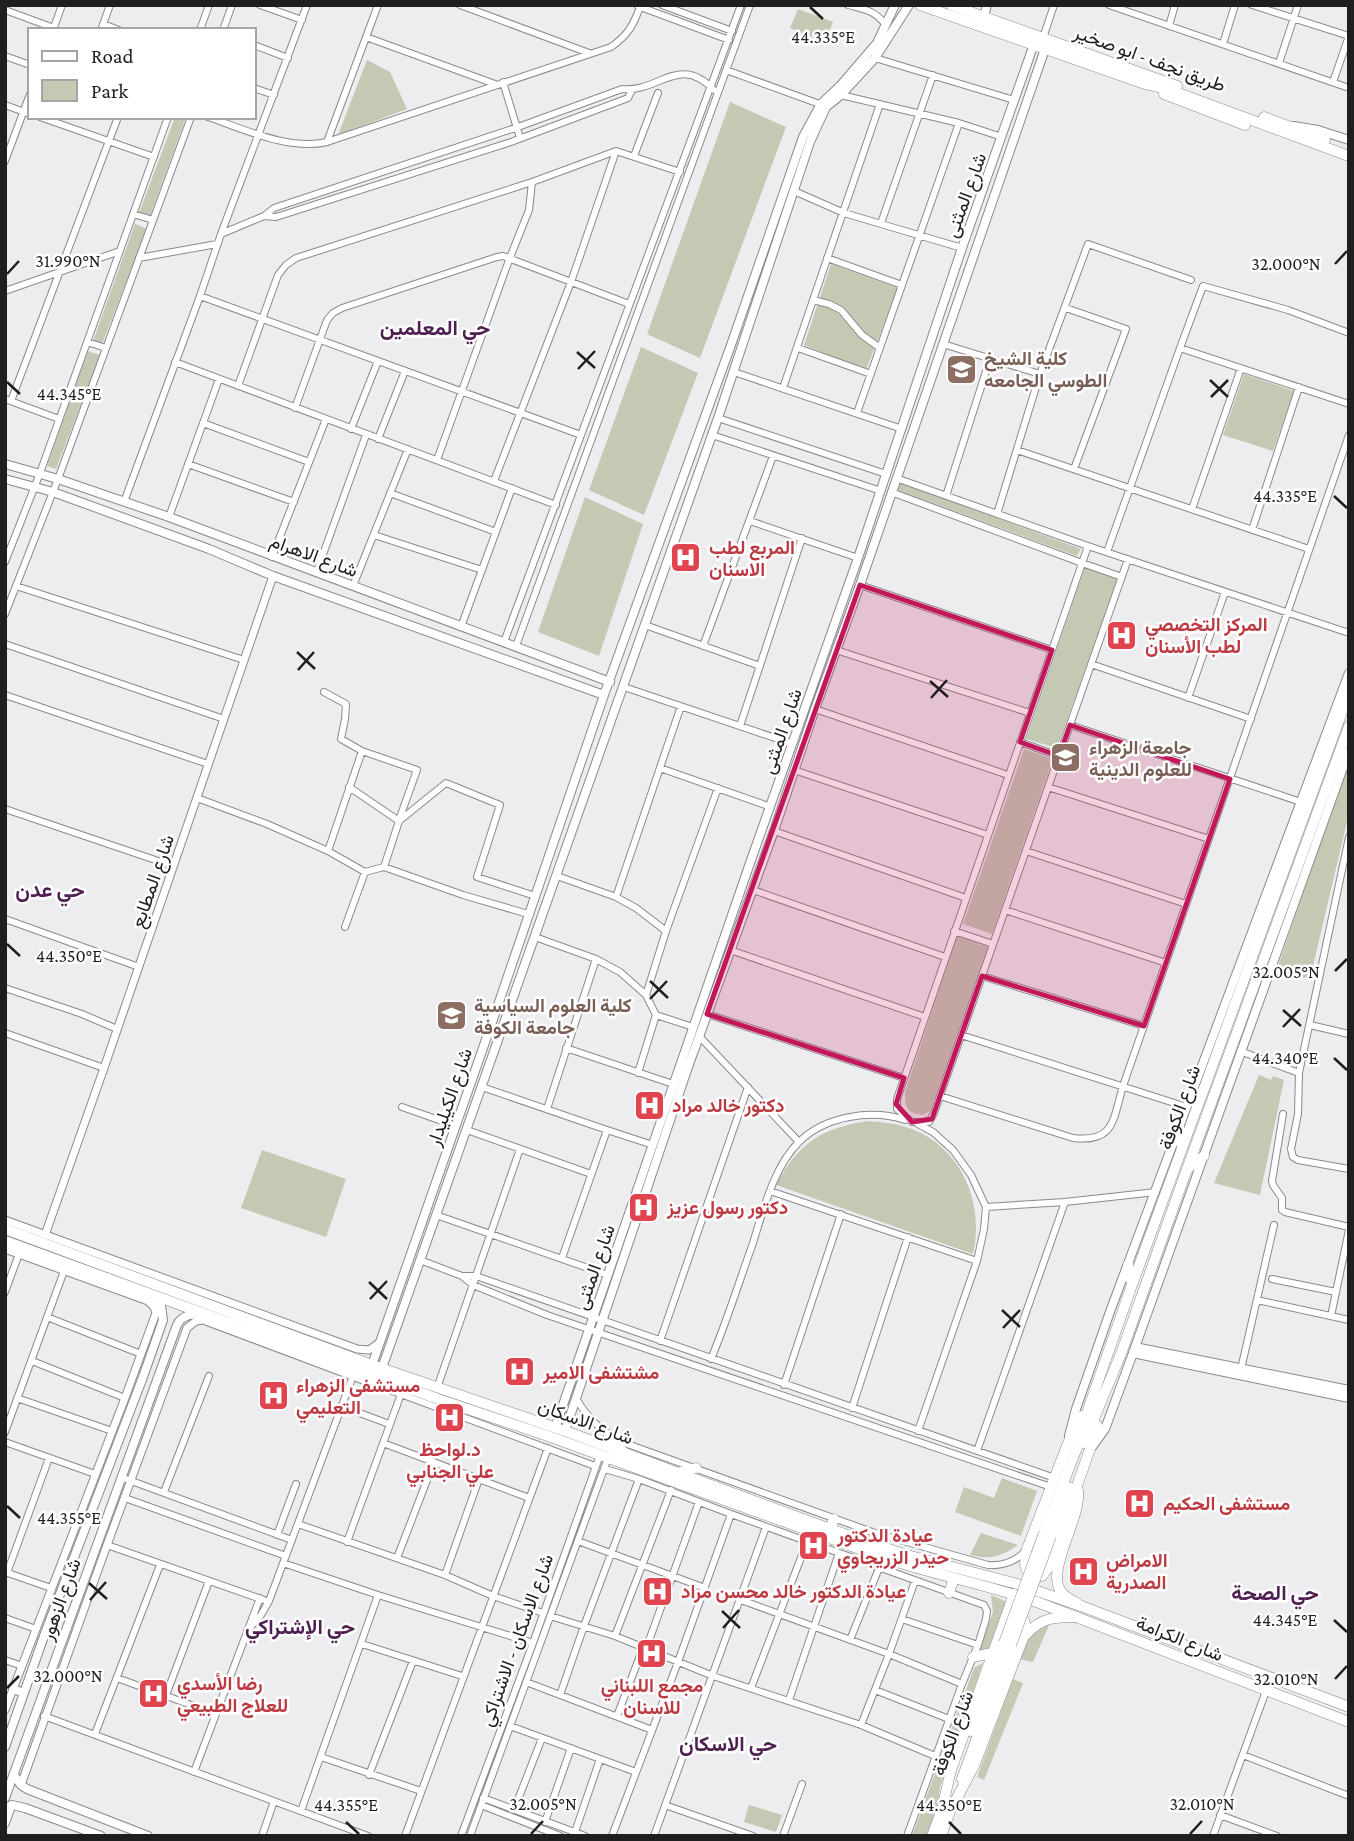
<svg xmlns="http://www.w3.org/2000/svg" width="1354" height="1841" viewBox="0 0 1354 1841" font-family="'Crimson Pro',Vazirmatn,serif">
<rect width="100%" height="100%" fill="#ededef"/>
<!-- green -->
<path fill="#c4c9b4" d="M798,9L833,22L825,42L790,28Z
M367,60L390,72L407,109L338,135Z
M730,102L786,127L700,358L647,334Z
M175,117H186L150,216L139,213Z
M135,224L147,229L102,344L93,341Z
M831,264L898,288L866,370L804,345Z
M641,347L698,373L644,515L589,490Z
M87,351L100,355L56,469L47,466Z
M1244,374L1294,391L1273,451L1223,435Z
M899,482L1081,549L1077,556L897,490Z
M585,497L643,524L599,656L538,632Z
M1085,567L1118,577L1057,748L1026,739Z
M1024,749L1053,759L992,934L963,924Z
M1349,760V813L1310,979L1277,969Z
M957,936L988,947L930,1111L923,1115C906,1113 905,1107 905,1092Z
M1259,1075L1271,1080L1273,1076L1284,1080L1260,1195L1214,1183Z
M868,1121C881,1122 893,1123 906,1127C960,1144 985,1201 973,1254L776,1185C798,1143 822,1128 868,1121Z
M262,1150L346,1179L326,1237L241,1208Z
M1002,1478L1037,1491L1021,1536L955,1512L964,1487L994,1498Z
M981,1533L1018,1545C1000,1557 991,1560 970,1555Z
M991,1595L1007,1602L989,1648L978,1654L993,1612Z
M1050,1623L1033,1662L1019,1659L1031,1634Z
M983,1663L940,1787L938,1804L927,1836H912L974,1668Z
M1013,1679L1023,1683L984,1780L977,1777Z
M749,1805L782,1815L776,1832L744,1822Z"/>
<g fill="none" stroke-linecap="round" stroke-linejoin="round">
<defs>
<path id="minor" d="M260,5L302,20
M460,5L589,53
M662,5L732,31
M848,5C866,10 874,10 886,25
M1109,5L1349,88
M1252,5L1349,36
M638,6L729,40
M5,10L54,28
M103,24L119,30
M1169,26L1175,5
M53,30L62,5
M101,30L110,5
M200,30L209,5
M223,30L232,5
M366,37L495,84
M1043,38L1054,5
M1223,44L1235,5
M254,45L288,58
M5,56L30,65
M875,58L1014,100
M1279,63L1298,5
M726,70L825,106
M503,82L520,138
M1333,82L1349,36
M254,88L274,95
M841,95L959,123L1002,137
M5,105L30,114
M40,117L154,157
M208,117C244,129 289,151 327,142L611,47C628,35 633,26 640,7
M327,142L378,5
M634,156L658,93
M5,161L30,94
M794,191L844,213L962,248
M133,214L153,220
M264,216L276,217L511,142L628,98L632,90
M881,223L933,75
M221,234L264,216L274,208L518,127L622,89C659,93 679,53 714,90
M139,258L217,244
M827,258L902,285
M5,291L120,251
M200,296L581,435
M813,300L829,304L841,310L862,335L880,348
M1066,308L1126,329L1074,469
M87,342L106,348
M943,344L1040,374
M798,348L871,374
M1180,348L1349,404
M175,362L556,505
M734,372L902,429
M238,386L278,275L286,265L296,258L532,182L616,151L680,172
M783,388L880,104
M5,399L59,419
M11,401L118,117
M295,408L327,320L333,313L342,308L497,257L503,256L629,304
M857,413L959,123
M718,418L886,474
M203,423L309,462
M351,429L378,361
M712,435L881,491
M378,439L405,371
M1017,450L1309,549
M437,460L509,260L529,210L532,182
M188,464L294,502
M896,478L1088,546L1349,633
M494,481L571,282L616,151
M891,492L1082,563L1122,577
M390,493L496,532
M946,496L990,359
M124,502L200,296L221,234L307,5
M1192,509L1241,368
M997,514L1040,374L1088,244L1191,280
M169,517L219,379
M750,521L858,558
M1252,530L1299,387
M374,535L482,570
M1088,546L897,1099V1109L912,1122H929L934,1113L1128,559
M1107,552L1180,348L1203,286L1288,310L1349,333
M272,557L326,419
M5,562L40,473L168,117
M317,571L366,435
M860,585L1052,650
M16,586L244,660
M353,586L408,449
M5,614L58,479L191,117
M645,625L760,666
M461,627L512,488
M504,642L741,5
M5,644L224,719
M516,646L750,5
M703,646L773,456
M836,650L1030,713
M1091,664L1251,719
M624,687L793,744
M324,692L346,704L345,719L341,739L362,751L328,851
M5,695L208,764
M1188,698L1225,592
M815,709L1008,775
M1070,725L1301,802
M740,726L802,538
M1020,742L1059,756
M362,751L417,770L399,820
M660,768L771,807
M794,770L988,835
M349,787L399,821L384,867
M1048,787L1209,839
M197,798L267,824L328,851L365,872L384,867L463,895L528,914
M5,809L173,866
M399,821L446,783L500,805L477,877L535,896
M774,831L966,898
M1349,837L1299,1073L1298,1114L1291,1149L1293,1157L1298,1160L1349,1169
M1026,851L1186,904
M557,876L616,897L636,908L666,931
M753,890L945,957
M616,897L681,706
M1005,910L1166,963
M5,919L139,967
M345,927L365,872
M954,931L993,944
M535,937L596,959L620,972L646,995L656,1015L638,1073
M730,950L925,1017
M982,976L1144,1026
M5,988L82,1014L117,1029
M646,995L666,931L718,788
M707,1014L904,1078
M656,1015L693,1027
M1310,1025L1349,1034
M5,1033L104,1068
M961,1035L1187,1107
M699,1036L799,1142
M566,1048L673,1084
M1240,1051L1299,1073
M482,1087L607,1130L653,1145
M940,1096L1073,1138C1115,1143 1113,1119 1123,1086L1349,435
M402,1107L456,1126
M547,1109L596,959
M1283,1114L1272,1181L1273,1185L1282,1198V1210L1285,1212L1349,1227
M467,1130L591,1174
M770,1191L977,1261
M986,1207L1065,1202L1156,1192
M436,1215L608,1275
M562,1258L607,1130
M420,1260L462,1276L473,1285L547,1315L1051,1487
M462,1276H476L1055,1478
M1272,1279L1336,1292
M5,1292L19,1254
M1257,1300L1349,1320
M1331,1316L1349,1230
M47,1317L141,1354
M660,1341L748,1087
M711,1359C727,1321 739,1282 753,1243C763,1211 774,1166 799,1142C825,1116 871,1109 905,1120
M32,1361L125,1398
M1241,1369L1274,1225
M784,1385L841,1214
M379,1386L595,1466
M437,1388L520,1149
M17,1398L112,1431
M576,1398C585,1415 602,1432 619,1441L875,1533L988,1565C1004,1566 1016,1562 1026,1550
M341,1406L389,1424
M852,1408L908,1237
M918,1431L977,1261L984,1229L986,1207L971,1175L953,1150L933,1132L918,1124
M5,1432L64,1271
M5,1442L95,1474
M383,1443L529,1498
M977,1451L1065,1202
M605,1469L639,1479L731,1514L984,1605L987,1611L986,1619L978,1645L962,1684L907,1836
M126,1479L292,1540
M164,1492L209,1376
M125,1498L286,1556
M298,1524L445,1575L493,1596L543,1613
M277,1535L296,1484
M578,1541L705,1588
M347,1542L401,1394
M107,1545L264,1600
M397,1558L434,1462
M283,1563L378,1595L533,1643
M5,1572L51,1588
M7,1573L49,1458
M445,1575L479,1479
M741,1600L889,1654L962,1684
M550,1616L615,1636L713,1676L861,1725L935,1756
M5,1618L36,1629
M902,1619L978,1645
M247,1631L261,1615L269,1601L353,1376
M615,1636L671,1490
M850,1640L879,1568
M362,1644L462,1676
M646,1649L699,1502
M5,1660L22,1666
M117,1678L216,1714
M526,1682L652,1730
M751,1688L807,1542
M875,1690L949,1719
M166,1695L209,1581
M560,1695L584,1626L639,1479
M789,1700L839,1553
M44,1716L368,1836
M617,1716L643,1648
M861,1725L889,1654L915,1581
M510,1726L636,1772
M95,1734L160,1565
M1243,1755L1349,1796
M321,1757L421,1791
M194,1772L260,1598
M369,1775L413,1661
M483,1798L585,1836
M481,1805L560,1836
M665,1805L753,1836
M514,1810L542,1738
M301,1811L378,1595
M1220,1815L1277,1836
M545,1822L571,1748
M575,1832L600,1759
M262,1836L274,1801
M405,1836L548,1448
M461,1836L533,1643L600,1455
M470,1836L608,1458
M612,1836L678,1662L731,1514
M654,1836L766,1527
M783,1836L802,1784
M1213,1836L1266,1691"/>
<path id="tertiary" d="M5,1220L357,1349L369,1350L379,1343
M45,1235L104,1068L273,576
M5,1249L148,1301L154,1307L156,1313L125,1398L5,1710
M21,1785L107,1545L187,1328L196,1321L203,1320L379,1386
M5,1824L12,1805"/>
<path id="secondary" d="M984,17L987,5
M1294,126L1318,130L1349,140
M5,464L58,479L169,517L610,682
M5,479L53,492L209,549L273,576L604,695
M1135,1347L1349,1390
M1133,1353L1349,1398
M372,1365L497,1008L604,695L731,345L803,137L821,104L840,86L877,43L895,5
M382,1368L718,418L810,142L826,107L841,95L875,58L909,5
M555,1428L750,863L858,558L962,248L1034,44
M565,1431L688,1067L774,831L815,709L860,585L1045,49
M1069,1436L1076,1409L1111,1309L1349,673
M1092,1447L1105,1429L1133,1353L1349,751
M13,1689L24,1693
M5,1747L44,1636L143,1377L163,1320L161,1306L150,1295
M14,1775L21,1785L27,1789L148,1836
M5,1798L177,1325C182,1315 191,1314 202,1314
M5,1808L12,1805L25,1808L101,1836"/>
<path id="primary" d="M5,1229L372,1365L565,1431L830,1529L903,1554L1017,1584L1081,1606L1349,1707
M5,1241L441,1400L548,1436L879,1556C931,1574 985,1584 1037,1602L1349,1722
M609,1435L624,1453
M677,1473L696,1468
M830,1529L834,1519
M949,1593L954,1578"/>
<path id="trunk" d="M920,5L1145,84L1170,90L1349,156
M951,5L1177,86
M1164,94L1245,125
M1264,117L1325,140
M1179,1128L1182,1148
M1187,1169L1204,1156
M1128,1265L1132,1285
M1082,1416L1068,1443L1027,1549C1025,1560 1022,1570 1033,1576H1042L1048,1568L1090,1449L1097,1425
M1084,1443L1122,1351L1187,1169L1349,726
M1078,1491C1081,1520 1044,1572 1062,1593C1067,1598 1075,1602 1081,1606
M1044,1533L1078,1445L1090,1404L1132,1285L1349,693
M1051,1536L1069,1487
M1026,1635C1040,1617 1056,1617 1077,1617
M973,1657L992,1653
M971,1731L1004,1643
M962,1779L1011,1645
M942,1809L951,1770L1014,1594
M951,1809L974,1766L1022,1641C1025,1629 1029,1619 1016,1612
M932,1836L944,1804
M941,1836L953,1803"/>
</defs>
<!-- minor casing -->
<use href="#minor" stroke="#8a8a8c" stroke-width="8"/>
<!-- tertiary casing -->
<use href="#tertiary" stroke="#8a8a8c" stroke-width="9"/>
<!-- secondary casing -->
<use href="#secondary" stroke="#8a8a8c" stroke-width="10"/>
<!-- primary casing -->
<use href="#primary" stroke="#8a8a8c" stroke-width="11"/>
<!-- trunk casing -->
<use href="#trunk" stroke="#8a8a8c" stroke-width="11"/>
<!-- minor -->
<use href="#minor" stroke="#fff" stroke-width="6"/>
<!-- tertiary -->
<use href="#tertiary" stroke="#fff" stroke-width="7"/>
<!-- secondary -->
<use href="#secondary" stroke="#fff" stroke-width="8"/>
<!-- primary -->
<use href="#primary" stroke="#fff" stroke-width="10"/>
<!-- trunk -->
<use href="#trunk" stroke="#fff" stroke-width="10"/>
<defs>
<path id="trunk-bridge" d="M1004,1643L1044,1533
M1011,1645L1051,1536"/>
</defs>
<!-- trunk-bridge casing -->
<use href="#trunk-bridge" stroke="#8a8a8c" stroke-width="11" stroke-linecap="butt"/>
<!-- trunk-bridge -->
<use href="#trunk-bridge" stroke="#fff" stroke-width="10"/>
</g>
<!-- marked area -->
<path fill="#c2185b" fill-opacity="0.2" stroke="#c2185b" stroke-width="5" stroke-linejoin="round" d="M860,585L1052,650L1020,742L1059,756L1070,725L1230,779L1144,1026L982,976L932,1119L912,1122L896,1104L904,1078L707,1014Z"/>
<!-- ticks -->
<path fill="none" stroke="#1f1f1f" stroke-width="2.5" d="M810,7L823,19M1335,264L1347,251M7,274L19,261M577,352L595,368M578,369L595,351M1210,380L1228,397M7,382L20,394M1211,397L1228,380M1334,496L1347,508M297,652L315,669M298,670L314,652M930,681L948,697M931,698L947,680M7,944L20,956M1335,971L1347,959M650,981L668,998M650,999L667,981M1283,1010L1301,1026M1283,1027L1300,1009M1334,1058L1347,1070M369,1282L387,1299M370,1299L387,1281M1002,1310L1020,1327M1003,1328L1020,1310M7,1506L20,1518M89,1583L107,1599M90,1600L106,1582M722,1611L740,1628M1334,1620L1347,1632M723,1628L739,1610M1335,1679L1347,1666M7,1688L19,1676M346,1822L359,1834M949,1822L961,1834M531,1834L543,1821M1190,1834L1202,1821"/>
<!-- icons -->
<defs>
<symbol id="university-square" viewBox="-11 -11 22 22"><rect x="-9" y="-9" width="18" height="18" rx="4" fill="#8d6e63" stroke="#fff"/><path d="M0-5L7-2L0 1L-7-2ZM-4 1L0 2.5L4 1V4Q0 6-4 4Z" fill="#fff"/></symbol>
<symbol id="hospital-square" viewBox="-11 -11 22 22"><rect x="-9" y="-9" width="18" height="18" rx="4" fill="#e0444e" stroke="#fff"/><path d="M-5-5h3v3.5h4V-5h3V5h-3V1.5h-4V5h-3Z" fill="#fff"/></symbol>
</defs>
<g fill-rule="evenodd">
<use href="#university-square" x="944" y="352" width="35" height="35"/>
<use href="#hospital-square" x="668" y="540" width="35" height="35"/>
<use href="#hospital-square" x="1104" y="618" width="35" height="35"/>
<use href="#university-square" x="1048" y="740" width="35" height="35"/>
<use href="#university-square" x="434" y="998" width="35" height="35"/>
<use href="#hospital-square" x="632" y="1088" width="35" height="35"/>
<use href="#hospital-square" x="626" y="1190" width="35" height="35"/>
<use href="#hospital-square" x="502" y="1354" width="35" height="35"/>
<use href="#hospital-square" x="256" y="1378" width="35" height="35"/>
<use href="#hospital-square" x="432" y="1400" width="35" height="35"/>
<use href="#hospital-square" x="1122" y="1486" width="35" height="35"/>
<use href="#hospital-square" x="796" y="1528" width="35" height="35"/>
<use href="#hospital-square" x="1066" y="1554" width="35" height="35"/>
<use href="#hospital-square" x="640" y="1574" width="35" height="35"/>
<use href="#hospital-square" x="634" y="1636" width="35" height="35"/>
<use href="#hospital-square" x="136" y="1676" width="35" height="35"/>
</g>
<g text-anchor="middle" stroke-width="5" stroke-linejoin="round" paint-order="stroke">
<!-- street labels -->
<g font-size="19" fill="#1f1f1f" stroke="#fff">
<text transform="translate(1150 58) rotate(20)" y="7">طريق نجف - ابو صخير</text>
<text transform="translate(965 195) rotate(-70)" y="7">شارع المثنى</text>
<text transform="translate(314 555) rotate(20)" y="7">شارع الاهرام</text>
<text transform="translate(781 731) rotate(-71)" y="7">شارع المثنى</text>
<text transform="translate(152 881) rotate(-71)" y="7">شارع المطابع</text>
<text transform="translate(449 1097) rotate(-71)" y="7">شارع الكيليدار</text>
<text transform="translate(1179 1107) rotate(-70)" y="7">شارع الكوفة</text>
<text transform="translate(594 1267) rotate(-71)" y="7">شارع المثنى</text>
<text transform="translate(586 1421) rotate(20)" y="7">شارع الاسكان</text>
<text transform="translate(60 1599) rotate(-70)" y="7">شارع الزهور</text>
<text transform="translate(1180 1638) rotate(22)" y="7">شارع الكرامة</text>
<text transform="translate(516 1640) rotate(-70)" y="7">شارع الاسكان - الاشتراكي</text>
<text transform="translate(952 1733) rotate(-70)" y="7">شارع الكوفة</text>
</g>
<!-- education labels -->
<g font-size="19" font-weight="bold" fill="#785e54" stroke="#fff" text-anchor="start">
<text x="984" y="365">كلية الشيخ<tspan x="984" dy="22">الطوسي الجامعه</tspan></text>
<text x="1089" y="754">جامعة الزهراء<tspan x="1089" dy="22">للعلوم الدينية</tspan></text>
<text x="474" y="1012">كلية العلوم السياسية<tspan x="474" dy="22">جامعة الكوفة</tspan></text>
</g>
<!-- health labels -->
<g font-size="19" font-weight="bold" fill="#be3a42" stroke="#fff" text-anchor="start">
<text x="709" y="554">المربع لطب<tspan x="709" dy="22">الاسنان</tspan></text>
<text x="1145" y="631">المركز التخصصي<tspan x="1145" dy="22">لطب الأسنان</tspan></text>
<text x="672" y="1112">دكتور خالد مراد</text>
<text x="667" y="1214">دكتور رسول عزيز</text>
<text x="543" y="1379">مشتشفى الامير</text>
<text x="296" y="1392">مستشفى الزهراء<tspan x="296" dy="22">التعليمي</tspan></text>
<text x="450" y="1456" text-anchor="middle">د.لواحظ<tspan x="450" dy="22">علي الجنابي</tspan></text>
<text x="1163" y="1510">مستشفى الحكيم</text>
<text x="837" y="1542">عيادة الدكتور<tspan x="837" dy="22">حيدر الزريجاوي</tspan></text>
<text x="1106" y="1567">الامراض<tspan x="1106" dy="22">الصدرية</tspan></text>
<text x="681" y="1598">عيادة الدكتور خالد محسن مراد</text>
<text x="177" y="1690">رضا الأسدي<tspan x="177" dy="22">للعلاج الطبيعي</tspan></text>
<text x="652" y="1692" text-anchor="middle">مجمع اللبناني<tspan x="652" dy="22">للاسنان</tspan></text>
</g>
<!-- neighbourhood labels -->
<g font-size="21" font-weight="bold" fill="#4e1f50" stroke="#fff">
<text x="435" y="335">حي المعلمین</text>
<text x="50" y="897">حي عدن</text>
<text x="1275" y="1600">حي الصحة</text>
<text x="300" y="1634">حي الإشتراكي</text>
<text x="728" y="1751">حي الاسكان</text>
</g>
</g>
<g font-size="18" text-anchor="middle" fill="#1f1f1f" stroke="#fff" stroke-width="5" stroke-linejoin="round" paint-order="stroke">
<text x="823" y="43">44.335°E</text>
<text x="68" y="267">31.990°N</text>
<text x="1286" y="270">32.000°N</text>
<text x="69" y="400">44.345°E</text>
<text x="1285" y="502">44.335°E</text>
<text x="69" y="962">44.350°E</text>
<text x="1286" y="978">32.005°N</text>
<text x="1285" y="1064">44.340°E</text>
<text x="69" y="1524">44.355°E</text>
<text x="1285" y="1626">44.345°E</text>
<text x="68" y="1682">32.000°N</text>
<text x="1286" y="1685">32.010°N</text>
<text x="543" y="1810">32.005°N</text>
<text x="1202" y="1810">32.010°N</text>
<text x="346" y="1811">44.355°E</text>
<text x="949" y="1811">44.350°E</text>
</g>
<!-- border -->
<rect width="1354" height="1841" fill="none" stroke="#1f1f1f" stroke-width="14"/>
<!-- legend -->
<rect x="28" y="28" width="228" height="91" fill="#ffffff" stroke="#a5a5a5" stroke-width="2"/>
<rect x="42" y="51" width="35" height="10" fill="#ffffff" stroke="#a5a5a5" stroke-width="2"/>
<text x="91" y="63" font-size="21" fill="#1f1f1f">Road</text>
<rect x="42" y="80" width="35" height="21" fill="#c4c9b4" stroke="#a5a5a5" stroke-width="2"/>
<text x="91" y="98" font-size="21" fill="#1f1f1f">Park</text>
</svg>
